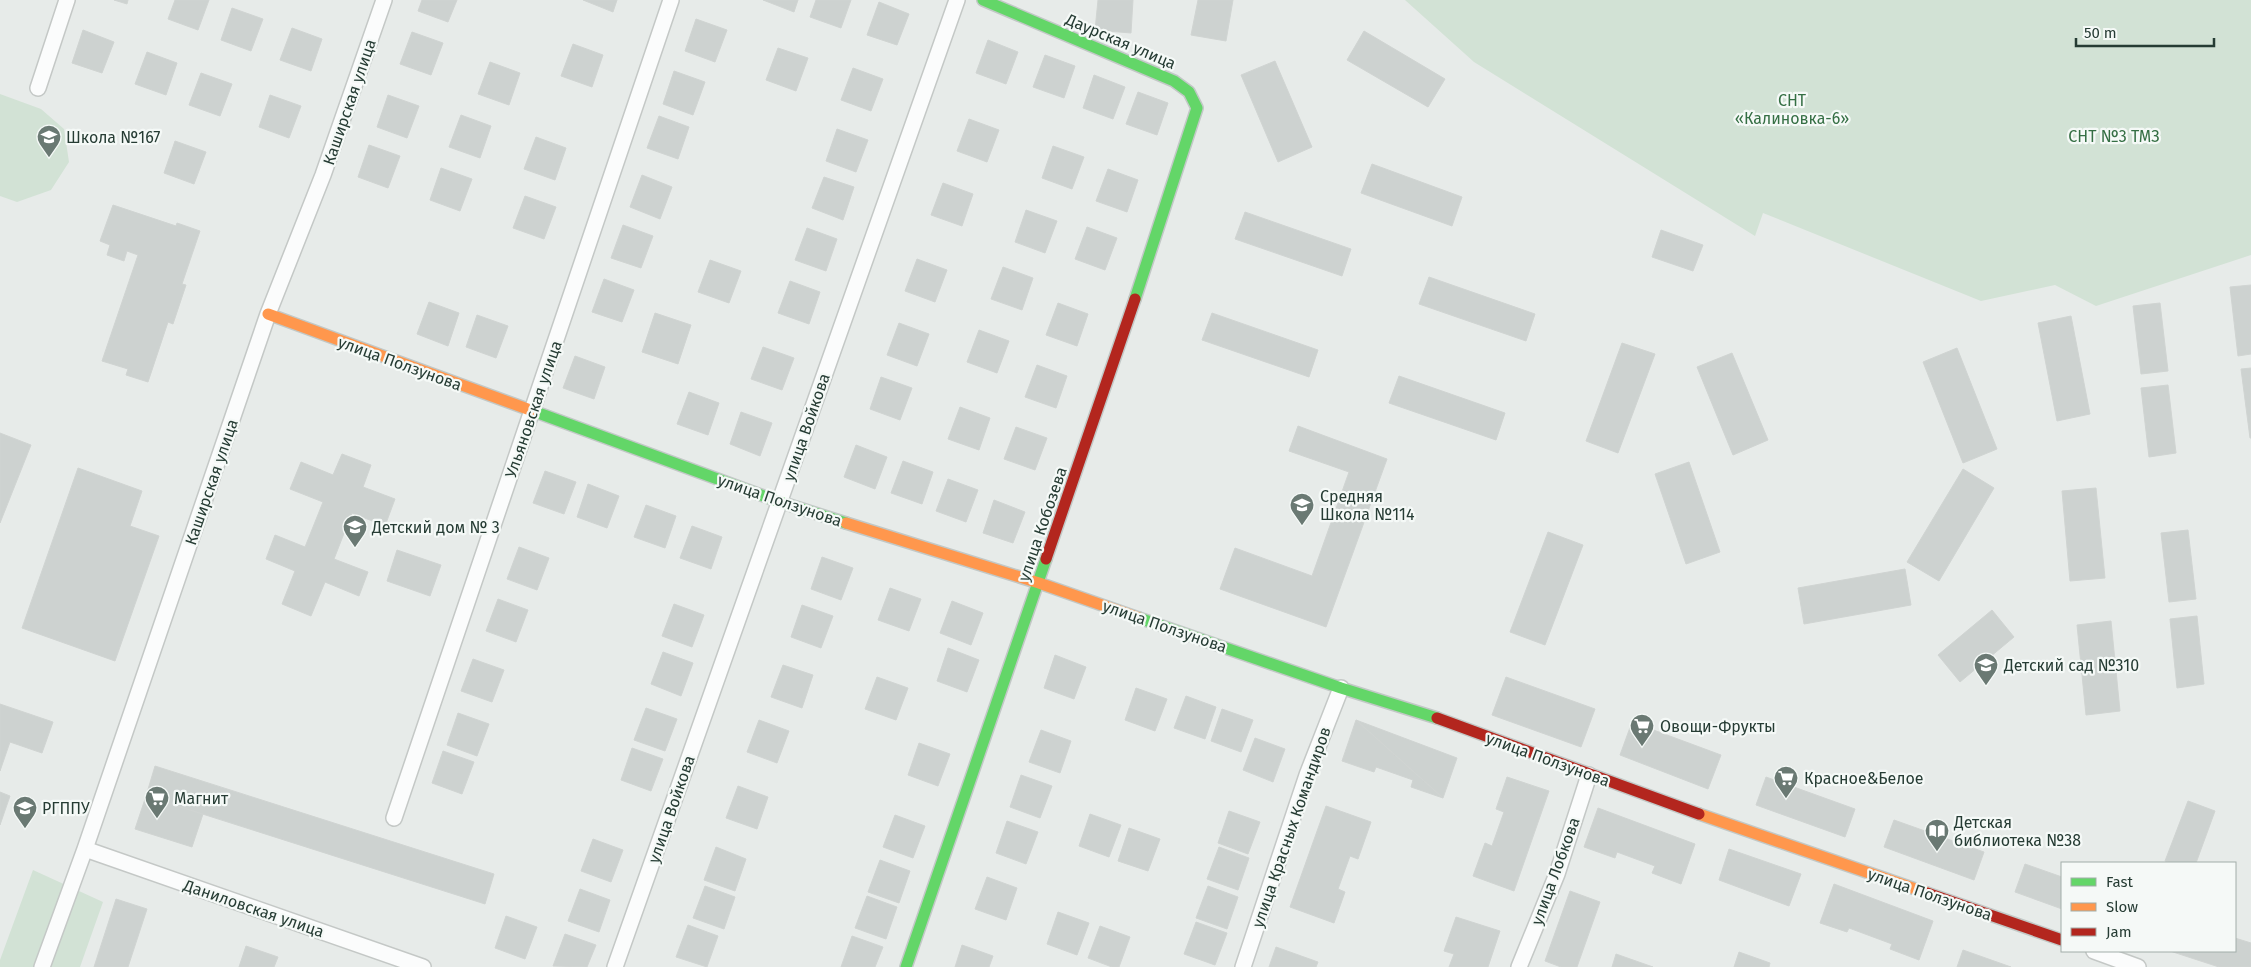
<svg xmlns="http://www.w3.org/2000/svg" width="2251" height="967" viewBox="0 0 2251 967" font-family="'Fira Sans',sans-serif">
<rect width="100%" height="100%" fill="#e7ebe9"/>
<!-- green -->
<path fill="#d2e2d5" d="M1405,0H2251V255L2096,306L2055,285L1981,301L1763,213L1755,236L1474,62Z
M0,94L41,109L64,129L69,162L51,190L17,202L0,196Z
M33,870L103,902L80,967H0V960Z"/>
<!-- building -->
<path fill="#cdd2d0" stroke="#d0d4d2" d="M114,0H128L127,4Z
M175,0H209L198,30L168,19Z
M422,0H457L448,22L418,11Z
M583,0H617L613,12Z
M763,0H798L794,12Z
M816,0H851L841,28L810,17Z
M1098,0H1133L1131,33L1095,30Z
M1198,0H1233L1226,41L1191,35Z
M879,2L909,14L897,45L867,35Z
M232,8L263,19L251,51L221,40Z
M696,19L727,30L715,62L685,51Z
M292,28L322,39L311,71L280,60Z
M83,30L114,42L102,73L72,63Z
M1364,31L1445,79L1428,107L1347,60Z
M412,32L443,43L431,75L400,64Z
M988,40L1018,52L1006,84L976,73Z
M573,44L603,55L592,87L561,76Z
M778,48L808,58L796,91L766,80Z
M147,52L177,63L166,95L135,84Z
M1045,55L1075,66L1064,98L1033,87Z
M1275,61L1312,147L1278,162L1241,75Z
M490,62L520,73L509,105L478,94Z
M853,68L883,79L871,111L841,100Z
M674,71L705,82L693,115L663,104Z
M201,73L232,84L220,116L189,105Z
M1094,75L1125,87L1113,119L1083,108Z
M1138,92L1168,103L1157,135L1126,124Z
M270,95L301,106L289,138L259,127Z
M388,95L419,106L407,138L377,127Z
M461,115L491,126L480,158L449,147Z
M659,116L689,127L678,159L647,148Z
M969,119L999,130L987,162L957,151Z
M837,129L868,140L856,172L826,161Z
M536,137L566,148L555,180L524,169Z
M175,141L206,152L194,184L164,173Z
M369,145L400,156L388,188L358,177Z
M1053,146L1084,157L1072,189L1042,178Z
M1372,164L1462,197L1452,226L1361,193Z
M441,168L472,179L460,211L430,200Z
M1108,169L1138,180L1127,212L1096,201Z
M642,175L672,187L660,219L630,207Z
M824,177L854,187L843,220L812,208Z
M943,183L973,194L962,226L931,215Z
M525,196L556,207L544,239L513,228Z
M113,205L176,226L177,223L200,231L182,284L186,285L173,324L168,322L148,382L126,375L128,369L102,361L138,255L127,251L124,261L107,255L110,245L100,241Z
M1026,210L1057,221L1045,253L1015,242Z
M1245,212L1351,249L1342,276L1235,239Z
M623,225L653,236L641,268L611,258Z
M1087,227L1117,238L1105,270L1075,259Z
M807,228L837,239L826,271L795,260Z
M1661,230L1703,245L1693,271L1652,257Z
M917,259L947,270L935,302L905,291Z
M710,260L741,271L729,303L698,292Z
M1003,267L1033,278L1022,310L991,299Z
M1429,277L1535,314L1526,341L1419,304Z
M604,279L634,290L622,322L592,312Z
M790,281L820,292L809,324L778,313Z
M2251,285V354L2238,356L2230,287Z
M429,302L459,313L448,346L417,334Z
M1058,303L1088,314L1077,346L1046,335Z
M2160,303L2168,371L2141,374L2133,306Z
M655,313L691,325L678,364L642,352Z
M1212,313L1318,350L1309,377L1202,340Z
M477,315L508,326L496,358L466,347Z
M2071,316L2090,414L2057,421L2038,323Z
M899,323L929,334L917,366L887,355Z
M979,330L1009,341L997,373L967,362Z
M1622,343L1655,354L1618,453L1586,441Z
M763,347L794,358L782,390L751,379Z
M1957,348L1997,449L1963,463L1923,362Z
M1732,353L1768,440L1733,455L1697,367Z
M575,356L605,367L594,399L563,388Z
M1037,365L1067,376L1056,408L1025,397Z
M2251,368V438H2250L2241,369Z
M1399,376L1505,413L1496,440L1389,403Z
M881,377L912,388L900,420L870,409Z
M2168,385L2176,453L2149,457L2141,388Z
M689,392L719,403L708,435L677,424Z
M960,407L990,418L979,450L948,439Z
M741,412L772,423L760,456L730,444Z
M1298,426L1387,459L1326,627L1220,589L1235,548L1312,576L1349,472L1289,451Z
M1016,427L1047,438L1035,470L1004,459Z
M0,433L31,445L0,523Z
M856,445L887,457L875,489L844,477Z
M342,454L371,465L363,487L395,499L385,526L352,513L334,559L368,572L359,596L325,582L311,616L282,604L295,571L266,559L275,535L305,547L323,502L290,489L301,462L333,475Z
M903,461L933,472L922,504L891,493Z
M1689,462L1720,552L1686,564L1655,474Z
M78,468L142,491L130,526L159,536L115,661L22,628Z
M1963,469L1994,488L1939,581L1907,562Z
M545,471L576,482L564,514L533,503Z
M948,479L978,490L966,522L936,511Z
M588,484L619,496L607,528L577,517Z
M2096,488L2105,578L2070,581L2062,491Z
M994,500L1025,512L1013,543L983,533Z
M646,505L676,516L665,548L634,537Z
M692,526L722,537L711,569L680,558Z
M2188,530L2196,599L2169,602L2161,533Z
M1548,532L1583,545L1545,645L1510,632Z
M519,547L549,558L537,590L507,579Z
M397,550L441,565L430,596L387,581Z
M822,557L853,568L841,600L811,589Z
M1905,569L1911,605L1804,624L1798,588Z
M890,588L921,599L909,631L878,620Z
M498,599L528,610L516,642L486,631Z
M952,601L983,613L971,645L940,633Z
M674,604L704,615L692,647L662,636Z
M802,605L833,616L821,648L791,637Z
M1992,610L2014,637L1960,682L1938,655Z
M2197,616L2204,684L2177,688L2170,619Z
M2111,621L2120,711L2086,715L2077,625Z
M948,648L979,660L967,692L937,681Z
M663,652L693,663L681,696L651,684Z
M1055,655L1086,667L1074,699L1044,688Z
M473,659L504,670L492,702L461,691Z
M783,665L813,675L802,708L771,697Z
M877,677L908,688L896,720L865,709Z
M1506,677L1595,709L1581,747L1492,715Z
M1136,688L1167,699L1155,731L1125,720Z
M1186,696L1216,707L1205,739L1174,728Z
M0,704L53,722L42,753L10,742L0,771Z
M646,708L677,719L665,751L634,740Z
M1222,709L1253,720L1241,752L1211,741Z
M458,713L489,724L477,756L447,745Z
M759,720L789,731L777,763L747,752Z
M1356,720L1457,758L1443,798Z
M1356,720L1443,798L1411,787L1413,780L1376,767L1374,772L1342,761Z
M1632,722L1721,755L1708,789L1620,755Z
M1041,730L1071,741L1060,773L1029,762Z
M1255,738L1285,749L1273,782L1243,770Z
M919,743L950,754L938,786L908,775Z
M632,748L663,759L651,791L621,780Z
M443,751L474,762L462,794L432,783Z
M155,766L494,874L485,904L146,796Z
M1021,775L1052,786L1040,818L1010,807Z
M1507,777L1549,791L1514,891L1473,876L1485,843L1492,846L1504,812L1496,809Z
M1766,777L1855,809L1845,837L1756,805Z
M738,786L768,797L757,829L726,818Z
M0,792L10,796L0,825Z
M146,796L203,814L192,847L135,829Z
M2188,801L2215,811L2196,863H2171L2165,861Z
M1326,806L1371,822L1358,859L1350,856L1338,889L1345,892L1334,923L1290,907Z
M1598,808L1695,844L1681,884L1652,873L1655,866L1617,852L1615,858L1584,847Z
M1229,811L1260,822L1248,854L1218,843Z
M1090,814L1121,825L1109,857L1079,846Z
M895,815L925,826L913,858L883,847Z
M1894,820L1984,852L1974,880L1884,847Z
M1007,821L1038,832L1026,864L996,853Z
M1129,828L1160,839L1148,871L1118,861Z
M593,839L623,850L611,882L581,871Z
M716,847L746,859L735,891L704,880Z
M1219,847L1249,858L1238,890L1207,879Z
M1729,849L1801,874L1789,906L1719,880Z
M880,860L910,871L899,903L868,892Z
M2025,864L2062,877V909L2015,892Z
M987,877L1017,888L1006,920L975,909Z
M1834,884L1933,921L1919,960L1890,949L1892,944L1849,928L1847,932L1820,923Z
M705,886L735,897L724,929L693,918Z
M1208,886L1238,897L1227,929L1196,918Z
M580,889L610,900L599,932L568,921Z
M1570,891L1600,902L1577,967H1561L1545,961Z
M867,896L897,907L886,939L855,928Z
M116,899L147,909L128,967H94Z
M1058,912L1089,923L1077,955L1047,944Z
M506,916L537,927L525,959L495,948Z
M1456,917L1500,931L1488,967H1449L1454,954L1444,951Z
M1196,922L1227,933L1215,965L1184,954Z
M688,925L718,936L707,967L676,957Z
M1100,926L1130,937L1119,967H1112L1088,958Z
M565,934L596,945L587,967L553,966Z
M852,936L883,947L875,967H841Z
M2235,938L2251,943V967H2219L2170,951H2235Z
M962,945L993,956L989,967H955Z
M246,946L278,957L274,967H239Z
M1276,947L1318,962L1316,967H1269Z
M1963,950L2011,967H1957Z
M1739,952L1770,963L1769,967H1734Z
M1616,954L1653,967H1612Z"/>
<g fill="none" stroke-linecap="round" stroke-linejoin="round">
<defs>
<path id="street" d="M38,88L67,0
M394,818L671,0
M85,849L423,967
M2094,951L2138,967
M42,967L85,849L268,314L323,175L384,0
M615,967L957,0
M1243,967L1307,775L1341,688
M1519,967L1557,874L1589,775"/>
<path id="fast" d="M983,0L1174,81L1189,92L1197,108L1135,299
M533,411L780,502L846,523
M1139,618L1341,688L1437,718
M906,967L1046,559"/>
<path id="slow" d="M268,314L533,411
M846,523L1039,583L1139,618
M1699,814L1927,893"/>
<path id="jam" d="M1046,559L1135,299
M1437,718L1699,814
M1927,893L2062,940"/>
</defs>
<!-- street casing -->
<use href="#street" stroke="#c4c8c6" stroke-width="18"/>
<!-- fast casing -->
<use href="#fast" stroke="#c2c8c6" stroke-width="14"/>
<!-- slow casing -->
<use href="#slow" stroke="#c2c8c6" stroke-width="14"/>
<!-- jam casing -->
<use href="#jam" stroke="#c2c8c6" stroke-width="14"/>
<!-- street -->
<use href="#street" stroke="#fbfcfc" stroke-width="15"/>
<!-- fast -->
<use href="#fast" stroke="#63d668" stroke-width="11"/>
<!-- slow -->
<use href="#slow" stroke="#ff974d" stroke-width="11"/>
<!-- jam -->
<use href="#jam" stroke="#b3261e" stroke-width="11"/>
</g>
<!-- icons -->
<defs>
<symbol id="school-pin" viewBox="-11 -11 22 30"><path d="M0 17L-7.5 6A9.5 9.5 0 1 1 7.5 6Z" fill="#6a7973" stroke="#f5f9f7"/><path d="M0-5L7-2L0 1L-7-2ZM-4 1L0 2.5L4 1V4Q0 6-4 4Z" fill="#fff"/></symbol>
<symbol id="supermarket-pin" viewBox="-11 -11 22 30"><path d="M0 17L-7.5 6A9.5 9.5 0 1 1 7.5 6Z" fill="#6a7973" stroke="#f5f9f7"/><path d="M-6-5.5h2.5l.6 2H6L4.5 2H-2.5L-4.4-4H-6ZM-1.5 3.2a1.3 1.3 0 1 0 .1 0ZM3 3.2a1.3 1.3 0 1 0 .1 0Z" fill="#fff"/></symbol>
<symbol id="university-pin" viewBox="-11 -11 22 30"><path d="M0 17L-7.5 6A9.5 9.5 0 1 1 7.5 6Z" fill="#6a7973" stroke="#f5f9f7"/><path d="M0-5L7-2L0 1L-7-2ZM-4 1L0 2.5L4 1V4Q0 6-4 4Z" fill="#fff"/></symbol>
<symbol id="library-pin" viewBox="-11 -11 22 30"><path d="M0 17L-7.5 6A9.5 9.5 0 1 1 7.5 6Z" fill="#6a7973" stroke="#f5f9f7"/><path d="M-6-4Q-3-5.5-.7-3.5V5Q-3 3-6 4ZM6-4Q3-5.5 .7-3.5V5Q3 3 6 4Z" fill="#fff"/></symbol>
</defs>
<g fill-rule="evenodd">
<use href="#school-pin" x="35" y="123" width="28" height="38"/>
<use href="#school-pin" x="1288" y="491" width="28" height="38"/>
<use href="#school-pin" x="341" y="513" width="28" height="38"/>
<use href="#school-pin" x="1972" y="651" width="28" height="38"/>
<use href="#supermarket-pin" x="1628" y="712" width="28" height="38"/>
<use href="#supermarket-pin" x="1772" y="764" width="28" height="38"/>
<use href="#supermarket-pin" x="143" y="784" width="28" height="38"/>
<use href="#university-pin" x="11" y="794" width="28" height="38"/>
<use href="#library-pin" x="1923" y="817" width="28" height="38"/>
</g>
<g text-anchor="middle" stroke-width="4.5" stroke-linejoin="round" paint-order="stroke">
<!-- street labels -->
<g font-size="16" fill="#263c34" stroke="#f5f9f7">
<text transform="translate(1121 41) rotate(23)" y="6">Даурская улица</text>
<text transform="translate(349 102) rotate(-71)" y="6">Каширская улица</text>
<text transform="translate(400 363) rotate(20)" y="6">улица Ползунова</text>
<text transform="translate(533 409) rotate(-71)" y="6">Ульяновская улица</text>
<text transform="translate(806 427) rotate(-71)" y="6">улица Войкова</text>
<text transform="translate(211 482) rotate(-71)" y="6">Каширская улица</text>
<text transform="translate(780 500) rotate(19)" y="6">улица Ползунова</text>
<text transform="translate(1042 524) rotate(-71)" y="6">улица Кобозева</text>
<text transform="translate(1165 626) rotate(19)" y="6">улица Ползунова</text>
<text transform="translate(1548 759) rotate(20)" y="6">улица Ползунова</text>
<text transform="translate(671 809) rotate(-71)" y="6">улица Войкова</text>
<text transform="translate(1291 827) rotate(-71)" y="6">улица Красных Командиров</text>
<text transform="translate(1555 871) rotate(-70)" y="6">улица Лобкова</text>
<text transform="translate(1930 894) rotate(19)" y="6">улица Ползунова</text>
<text transform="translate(254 908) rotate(19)" y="6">Даниловская улица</text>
</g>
<!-- park labels -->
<g font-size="16" fill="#356f44" stroke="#f5f9f7">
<text x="1792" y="106">СНТ<tspan x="1792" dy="18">«Калиновка-6»</tspan></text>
<text x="2114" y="142">СНТ №3 ТМЗ</text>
</g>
<!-- poi labels -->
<g font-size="16" fill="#263c34" stroke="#f5f9f7" text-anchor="start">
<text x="66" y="143">Школа №167</text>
<text x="1320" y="502">Средняя<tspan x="1320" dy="18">Школа №114</tspan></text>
<text x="372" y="533">Детский дом № 3</text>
<text x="2004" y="671">Детский сад №310</text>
<text x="1660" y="732">Овощи-Фрукты</text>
<text x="1804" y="784">Красное&amp;Белое</text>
<text x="174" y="804">Магнит</text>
<text x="42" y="814">РГППУ</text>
<text x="1954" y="828">Детская<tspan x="1954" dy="18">библиотека №38</tspan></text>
</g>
</g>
<!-- legend -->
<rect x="2061" y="862" width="175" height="90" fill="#f5f9f7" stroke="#a2ada9"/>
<rect x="2071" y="878" width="25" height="8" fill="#63d668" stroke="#a2ada9"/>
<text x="2106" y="887" font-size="15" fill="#263c34">Fast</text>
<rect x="2071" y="903" width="25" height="8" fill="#ff974d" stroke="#a2ada9"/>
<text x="2106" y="912" font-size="15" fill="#263c34">Slow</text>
<rect x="2071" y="928" width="25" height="8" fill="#b3261e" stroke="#a2ada9"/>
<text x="2106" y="937" font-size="15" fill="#263c34">Jam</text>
<!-- scale -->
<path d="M2076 38v8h138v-8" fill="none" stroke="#263c34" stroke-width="2.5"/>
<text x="2084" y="38" font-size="15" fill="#263c34" stroke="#f5f9f7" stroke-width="4" paint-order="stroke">50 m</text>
</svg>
